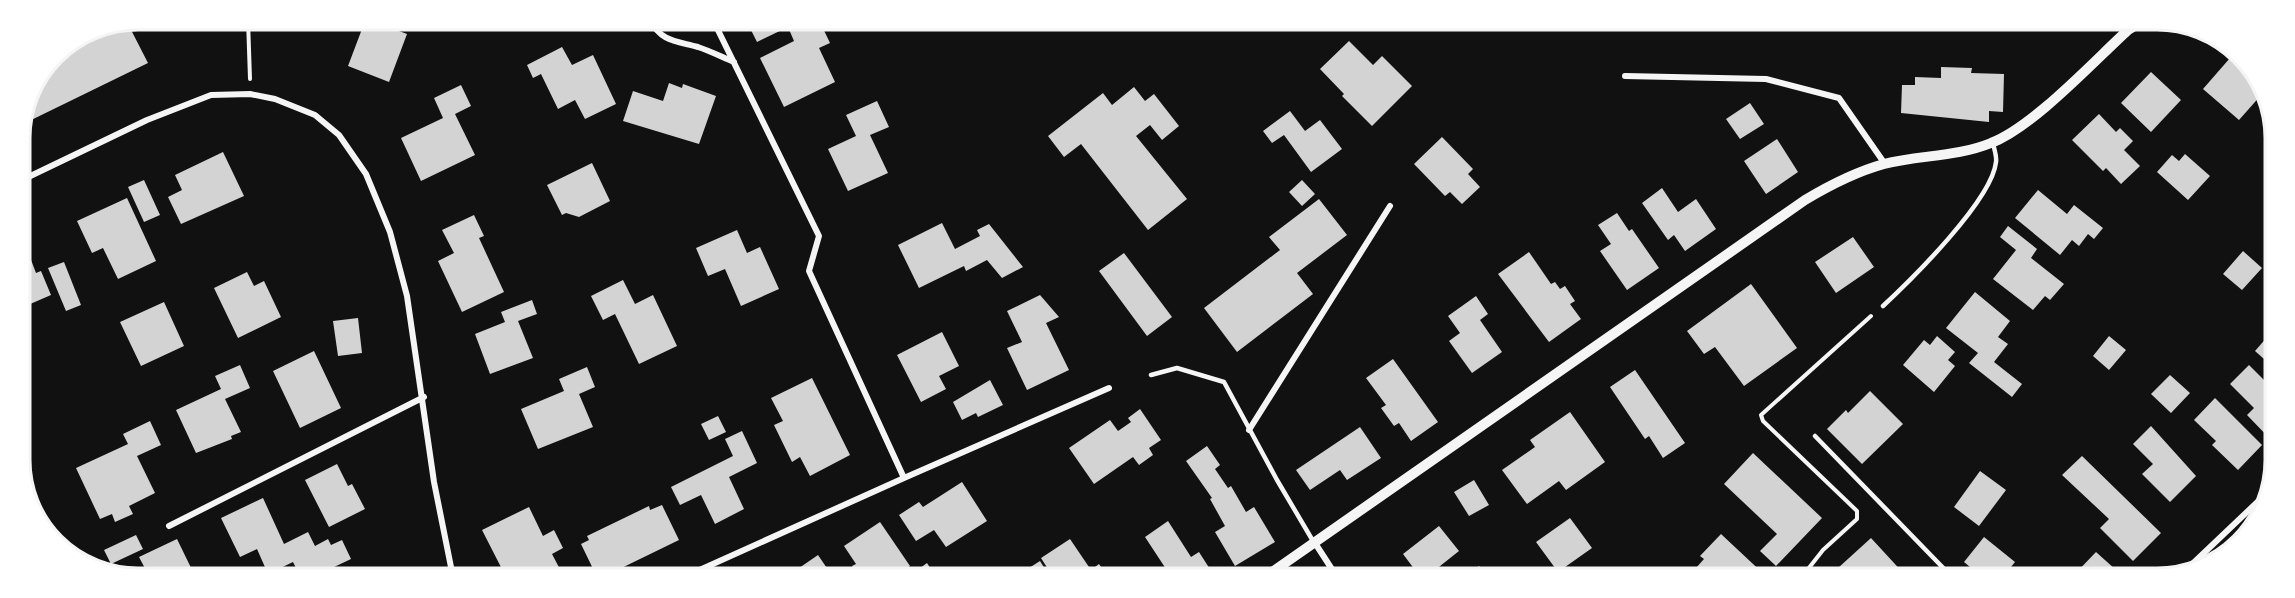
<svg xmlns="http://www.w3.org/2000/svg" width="2295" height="598" viewBox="0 0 2295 598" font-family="'Varela Round',sans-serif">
<rect width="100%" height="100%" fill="#111"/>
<!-- building -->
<path fill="#d3d3d3" d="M339,20H370L407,34L389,82L348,66L362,29Z
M746,20H797L798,23L819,20L830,43L819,48L835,82L784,107L760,58L794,41L788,27L757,42Z
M127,22L148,63L21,125L29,92L54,54L93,28Z
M1349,41L1373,65L1382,56L1412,86L1372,126L1342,96L1344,94L1320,69Z
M562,47L572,65L593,55L616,104L585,119L575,100L558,109L541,74L533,78L527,65Z
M2230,58L2254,79L2262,94L2239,120L2203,89Z
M1941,67L1972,68L1971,73L2004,74L2003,112L1989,111V122L1901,113L1902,85H1915V77L1941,78Z
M2151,72L2181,100L2151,132L2121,103Z
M669,83L682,88L683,84L716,96L699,144L623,121L633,91L663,101Z
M461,85L471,106L455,114L475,155L421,181L401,138L443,118L434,98Z
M1134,87L1145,101L1154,94L1179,126L1162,140L1150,125L1136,136L1187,199L1148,230L1081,144L1064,157L1048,136L1103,93L1112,105Z
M877,101L889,127L870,135L888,173L848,191L828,149L856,136L846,115Z
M1750,103L1764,124L1740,139L1726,119Z
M1290,111L1305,131L1320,120L1342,149L1311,172L1284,135L1272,143L1263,131Z
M2099,114L2116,132L2120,128L2133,141L2124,150L2140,166L2121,184L2106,168L2103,171L2072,140Z
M1442,137L1473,169L1468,174L1480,187L1462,204L1450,192L1445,196L1414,164Z
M1777,139L1798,172L1766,194L1744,161Z
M223,152L244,196L181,224L168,197L182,190L175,175Z
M2185,154L2210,176L2188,200L2157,172L2172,155L2179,161Z
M592,163L610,201L579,217L566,213L562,215L547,185Z
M144,180L160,215L144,222L128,187Z
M1302,180L1315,194L1302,206L1289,192Z
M1662,188L1678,212L1696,199L1716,229L1685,251L1674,235L1668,240L1642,203Z
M2038,190L2067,214L2074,205L2103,228L2094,239L2088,234L2079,246L2072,240L2060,255L2015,218Z
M127,198L156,261L118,279L103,248L92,253L77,221Z
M1319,199L1347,235L1297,273L1313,294L1237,352L1204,308L1280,250L1269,237Z
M1617,213L1629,231L1632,229L1659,268L1627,290L1600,251L1611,244L1598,225Z
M474,215L484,236L479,238L504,292L462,312L438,261L454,253L442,230Z
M942,223L955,249L980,236L977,230L989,224L1023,267L1002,278L987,260L966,271L964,266L919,288L898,245Z
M2008,226L2037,249L2031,258L2064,284L2050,300L2045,296L2033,310L1993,279L2016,250L2000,237Z
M737,230L747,253L760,247L779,289L741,306L725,269L708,276L696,248Z
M1853,237L1874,267L1836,293L1815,262Z
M2243,251L2262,268L2242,290L2223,274Z
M28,252L36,273L41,271L51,295L21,308L20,255Z
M1529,252L1551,284L1555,282L1560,289L1565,286L1575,301L1570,304L1581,319L1549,342L1498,274Z
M1124,253L1172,317L1147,336L1099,271Z
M64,262L81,305L66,311L48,268Z
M247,272L254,286L264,281L281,317L238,338L214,288Z
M623,280L635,304L653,295L677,346L639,364L615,314L603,320L591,296Z
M1751,284L1797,348L1744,386L1715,347L1704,354L1687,331Z
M1975,292L2010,321L1998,337L2008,344L1994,362L2022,384L2012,397L1969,363L1978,353L1946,328Z
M1040,295L1059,317L1046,323L1069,370L1027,390L1007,348L1022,342L1007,311Z
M1476,296L1488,314L1480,320L1502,352L1472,373L1449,341L1460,333L1448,316Z
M532,300L537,314L518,321L533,358L490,374L475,334L505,322L501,312Z
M164,302L184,346L141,366L120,322Z
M358,318L362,353L338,356L333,321Z
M942,332L959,366L939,376L946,389L921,402L897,355Z
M2269,335L2273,339V367L2255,351Z
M1937,336L1955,352L1948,360L1955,366L1934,392L1903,365L1924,340L1930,345Z
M2109,336L2126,350L2109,370L2093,356Z
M314,351L341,408L300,428L273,371Z
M1393,359L1438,422L1411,441L1399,423L1394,426L1381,408L1386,405L1366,378Z
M240,365L250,388L225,399L241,432L231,436L232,439L196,453L176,410L221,389L215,376Z
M2249,365L2273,389V442L2247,415L2254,408L2230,384Z
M587,367L595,387L579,394L593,427L538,449L521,409L564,391L559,379Z
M1635,370L1685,443L1663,458L1649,436L1645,439L1610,387Z
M2170,375L2190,393L2171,413L2151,394Z
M812,378L850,455L810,476L800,457L792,462L774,425L783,421L771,398Z
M990,380L1003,405L978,417L976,413L962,420L953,402Z
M1870,391L1903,424L1862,464L1827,429L1846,410L1848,413Z
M2215,398L2262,445L2238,470L2212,445L2216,441L2194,420Z
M1140,409L1161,440L1149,448L1153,455L1139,465L1133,457L1094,484L1069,448L1110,420L1118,431L1131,422L1128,418Z
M1570,412L1605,462L1566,490L1559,481L1527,504L1502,470L1535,447L1530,440Z
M718,416L726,432L709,440L701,424Z
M150,421L161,445L137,456L155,493L129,506L133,514L115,522L112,514L100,519L76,468L128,444L123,434Z
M2151,426L2196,476L2170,502L2142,474L2153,464L2133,444Z
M1360,427L1381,458L1347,480L1340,470L1310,490L1296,470Z
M742,431L757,463L729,477L744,509L715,524L701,495L680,505L671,487L733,456L725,439Z
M1207,446L1220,465L1215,469L1228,488L1231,486L1246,512L1254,507L1275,542L1235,566L1215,532L1225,526L1210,499L1212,498L1186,461Z
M1753,453L1822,518L1776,566L1760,551L1777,534L1724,484Z
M2082,456L2161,533L2133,561L2100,528L2109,519L2062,475Z
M337,464L348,486L352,484L365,509L329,527L305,480Z
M1980,471L2006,490L1979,526L1954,507Z
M1474,480L1489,505L1469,516L1454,492Z
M962,482L987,521L946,547L934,530L916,541L899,515L919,502L923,507Z
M263,498L284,544L308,532L315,546L328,539L331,545L342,540L351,559L315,576H300L293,562L268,574L257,549L240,557L221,518Z
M662,505L679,540L603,577H597L581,544L589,540L587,536L649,506L650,510Z
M529,507L543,536L554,530L563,548L552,554L564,577H506L482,530Z
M1570,518L1592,548L1558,572L1536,542Z
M1168,521L1191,557L1199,552L1215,577H1159L1168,572L1145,537Z
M880,522L910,566L894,577H859L852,566L856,564L844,546Z
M1439,526L1459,551L1425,578H1421L1403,554Z
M1721,534L1768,578H1687L1704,559L1700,556Z
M136,535L143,549L111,564L104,550Z
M1984,537L2015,562L2002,578H1983L1964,562Z
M1871,538L1906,576L1827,578Z
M177,539L195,576H149L139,557Z
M1070,539L1091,570L1099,564L1108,577H1053L1041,558Z
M2096,552L2125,578H2071Z
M818,555L833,577H786Z
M1040,561L1050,577H1015Z
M927,563L936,577H914L912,574Z
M1479,566L1489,578H1464Z"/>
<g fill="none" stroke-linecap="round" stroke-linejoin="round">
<!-- path -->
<path stroke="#f5f5f5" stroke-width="4" d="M248,20L250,79
M1801,578L1823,550L1857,519V511L1763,421L1761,415L1871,316"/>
<!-- service -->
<path stroke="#f5f5f5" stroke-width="4.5" d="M1883,306C1912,279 1992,200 1996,162C1997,156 1994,149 1993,143
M1151,375L1177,368L1224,382L1277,480L1313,541
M1815,436L1953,578"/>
<!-- minor -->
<path stroke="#f5f5f5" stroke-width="6" d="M650,20C661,42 677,41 698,47C710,51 722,57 734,62
M1625,76L1766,79L1839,98L1885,164
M20,181L147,120L211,95L250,94L275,99L315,115L339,135L366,174L390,232L407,296L434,482L453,577
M1249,430L1390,206
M904,478L1109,388
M169,526L424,397
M1315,543L1337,577
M2186,570L2269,491
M684,577L904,478L809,271L819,236L713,20"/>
<!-- tertiary -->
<path stroke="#f5f5f5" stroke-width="10" d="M2269,491V490
M1265,577L1805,200C1830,185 1855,172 1884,164C1919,155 1957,157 1991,143C2033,127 2093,62 2128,30L2141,22"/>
</g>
<!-- crop -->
<path d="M0 0H2295V598H0ZM138 30H2157A108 108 0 0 1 2265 138V460A108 108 0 0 1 2157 568H138A108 108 0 0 1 30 460V138A108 108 0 0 1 138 30Z" fill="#fff" fill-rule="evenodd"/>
<path fill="none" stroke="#f5f5f5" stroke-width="3" d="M138 30H2157A108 108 0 0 1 2265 138V460A108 108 0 0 1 2157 568H138A108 108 0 0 1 30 460V138A108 108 0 0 1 138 30Z"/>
</svg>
